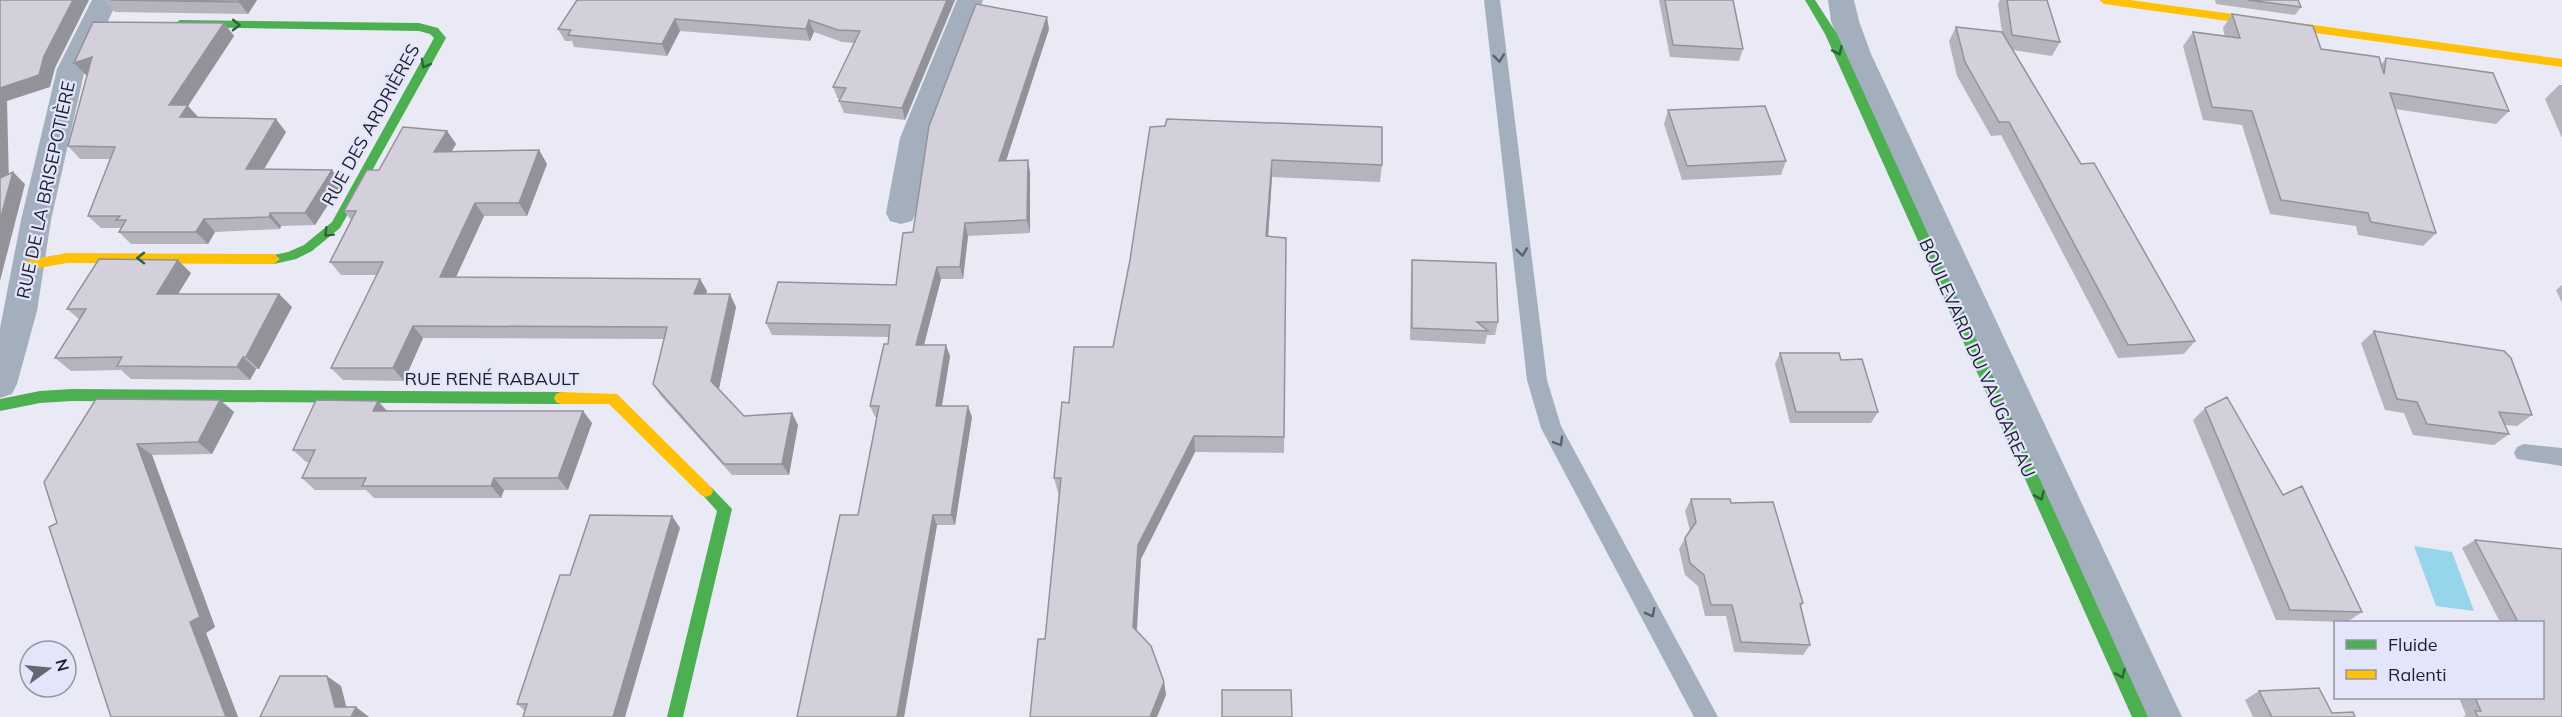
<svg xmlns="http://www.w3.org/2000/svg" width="2562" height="717" viewBox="0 0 2562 717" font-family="Mulish,sans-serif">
<rect width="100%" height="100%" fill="#e9eaf5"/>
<!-- water -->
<path fill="#96d5ea" d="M2414,546L2452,552L2474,611L2436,606Z"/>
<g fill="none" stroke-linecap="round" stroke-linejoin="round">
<!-- lane -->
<path fill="#a4afbd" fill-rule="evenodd" d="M1484,0H1500L1547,380L1561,426L1718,717H1694L1541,428L1527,380Z
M2524,444L2562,448V466L2517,459L2514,453L2517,447Z"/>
<!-- street -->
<path fill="#a4afbd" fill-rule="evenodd" d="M92,0H118L85,69L51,220L37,311L17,384L12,394L0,398V328L21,220L57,69Z
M957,0H983L930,138L916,213L912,221L901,224L890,221L886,213L900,138Z
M1828,0H1854L1859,21L1871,54L2182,717H2142L1843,54L1831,21Z"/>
<!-- fast -->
<path fill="#4caf50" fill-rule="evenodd" d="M1805,0H1815L1837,34L2148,717H2132L1825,34Z
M180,20L419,23L438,28L446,38L340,228L312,251L296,259L274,264L268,259L269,256L288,252L304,245L332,222L434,38L430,34L419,31L176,27L174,24Z
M72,389L561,392L566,394L568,398L566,402L561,404L72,401L40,403L0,411V399L40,391Z
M706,485L711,487L732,509L683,717H667L717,511L699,491L701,487Z"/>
<!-- slow -->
<path fill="#ffc107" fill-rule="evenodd" d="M2099,0H2130L2562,59V67L2104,4Z
M67,253L274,254L280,259L274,264L67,263L28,270L22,265L28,260Z
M561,392L617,394L711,487L713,491L711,495L706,497L701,495L609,404H561L556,402L554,398L556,394Z"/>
</g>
<!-- wall -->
<path fill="#b5b3bc" d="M104,0H257L248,14L115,12Z
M577,0H955L905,120L844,113L839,101L841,99H838L833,87L854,43L842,42L814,32L810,41L680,31L667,56L574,47L572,41H565L558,29Z
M1659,0H1733L1743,49L1739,61L1670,57Z
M2000,0H2047L2060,42L2052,56L2013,50L2081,164L2195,341L2184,354L2118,358L2001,135L1991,136L1957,76L1949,41L1956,27L2002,32L1998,4Z
M2215,0H2298L2301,7L2295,15L2216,4Z
M2232,14L2321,49L2381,65L2386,58L2509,111L2496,124L2395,109L2436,233L2423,246L2358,235L2356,226L2270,214L2242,125L2203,120L2183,46L2193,32L2225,37L2223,28Z
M224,23L234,36L188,106L198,117L286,132L264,169L342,183L315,225L281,226L280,229L215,232L208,244H131L119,232L121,228H101L88,216L110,159H80L68,146L87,75H86L74,63Z
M1049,29L1006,161L1030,172V233L968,236L963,279H941L924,345L950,356L942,406L972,417L955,525H937L904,717H797L858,515L877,417H875L870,406L888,344L889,337L772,335L766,323L896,285L913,232Z
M2559,85H2562V138L2545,99Z
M1668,110L1786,161L1781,175L1682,180L1664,124Z
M1150,127L1382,165L1380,182L1272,177L1268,236L1286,238L1284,453L1195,452L1141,559L1137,630L1164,682L1166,695L1045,639L1059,493H1058L1054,478L1069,403L1113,347L1130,260Z
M447,131L456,144L452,151L539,150L547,164L527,216H484L456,277L700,279L707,291L706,294L736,307L719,389L744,416L792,413L798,425L789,475H732L661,396L653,384L664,339L423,338L404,381L343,380L331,368L377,275H341L330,262L351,220L344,211L379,170Z
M1412,260L1498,322L1495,335H1487L1485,344L1410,340L1411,272Z
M191,273L178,294H279L292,307L259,369H256L250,380L131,379L121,370L71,371L55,358L80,320L67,309Z
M2562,285V303L2556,290Z
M2374,331L2532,415L2517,426L2505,425L2509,434L2494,445L2413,435L2404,413L2385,410L2361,343Z
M1780,353L1841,360L1878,412L1871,423H1790L1775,364Z
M220,400L234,412L212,454L152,455L215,627L206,633L238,717H111L57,523L44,482Z
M2205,408L2283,495L2362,612L2347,622L2276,620L2193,420Z
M388,411H583L592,423L568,490H504L501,498H374L366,490H315L302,478L310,462H306L293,450Z
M1691,499L1731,503L1803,603L1801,606L1810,645L1803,655L1734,652L1726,616H1705L1698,586L1685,575L1679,549L1685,538L1690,531L1685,511Z
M672,516L680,528L525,711L517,704L570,575Z
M2475,540L2562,549V717H2463L2466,715L2459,698H2542V622H2500L2462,548Z
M2259,691L2332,713L2355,717H2253L2245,700Z"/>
<!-- shaded-wall -->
<path fill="#949299" d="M73,0H89L55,68L50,87L7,101L9,184L13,172L25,184L0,281V88L44,56Z
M240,0H257L248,14L239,2Z
M947,0H955L905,120L902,108Z
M1047,17L1049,29L1002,173L999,161Z
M675,19L680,31L667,56L662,44Z
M809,20L814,32L810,41L806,29Z
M224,23L234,36L188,106L199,118L191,129L169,105Z
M92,57L104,69L86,75L74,63Z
M276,119L286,132L257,181L246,169Z
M447,131L456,144L443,165L434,152Z
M539,150L547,164L527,216L519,203Z
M1028,160L1030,172V233L1027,220Z
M1272,160V177L1267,253L1266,236Z
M332,170L342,183L315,225L305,213Z
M475,203L484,216L450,290L440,277Z
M270,213L281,226L280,229L269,217Z
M204,219L215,232L208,244L196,232Z
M965,223L968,236L963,279L960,267Z
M178,260L191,273L170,307L157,294Z
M937,267L941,279L921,356L916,345Z
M700,279L707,291L700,306L694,294Z
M279,294L292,307L259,369L246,357Z
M730,294L736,307L718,393L711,381Z
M413,326L423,338L404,381L393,368Z
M946,345L950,356L940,417L936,406Z
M243,357L256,369L250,380L237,367Z
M220,400L234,412L212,454L198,442Z
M378,401L389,413L373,411Z
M968,406L972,417L955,525L951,515Z
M583,411L592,423L568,490L558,478Z
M792,413L798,425L789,475L782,464Z
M1194,436L1195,452L1141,559L1136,640L1133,627L1138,545Z
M137,444L152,455L215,627L206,633L238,717H226L190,622Z
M494,478L504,490L501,498L491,486Z
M933,515L937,525L904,717H897Z
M672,516L680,528L625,717H613Z
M327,676L341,686L349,717L335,707Z
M1164,682L1166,695L1157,717H1150Z
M356,707L369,717H351Z"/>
<!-- building -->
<path fill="#d3d0db" stroke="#949299" stroke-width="1.5" d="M0,0H73L44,56L39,75L0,88Z
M110,0H240L239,2Z
M577,0H947L902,108L839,101L846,88L833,87L860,31L838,30L809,20L806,29L675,19L662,44L568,35L571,30L558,29Z
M1665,0H1733L1743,49L1673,45Z
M2007,0H2047L2060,42L2012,35Z
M2248,0H2298L2301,7Z
M976,4L1047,17L999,161L1028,160L1027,220L965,223L960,267H937L916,345H946L936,406H968L951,515H933L897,717H797L840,515H858L879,406H870L884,344H888L890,325L766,323L778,282L896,285L903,233L913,232L929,126Z
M2232,14L2313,26L2321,49L2379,57L2384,74L2386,58L2493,73L2509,111L2390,93L2436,233L2371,222L2368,213L2281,200L2252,111L2212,107L2193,32L2240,38Z
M93,22L224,23L169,105H188L180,117L276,119L246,169L332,170L305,213H270L269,217L204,219L196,232H119L126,220H116L120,216H88L115,147L68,146L92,57L74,63Z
M1956,27L2002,32L2081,164L2094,163L2195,341L2128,345L2009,122H1999L1965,62Z
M1765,106L1786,161L1687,166L1668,110Z
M1167,119L1382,127V165L1272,160L1266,236L1286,238L1284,437L1194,436L1138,545L1133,627L1151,646L1164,682L1150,717H1030L1038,639H1045L1061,478H1054L1062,402L1069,403L1074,347H1113L1130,260L1150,127L1165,126Z
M403,127L447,131L434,152L539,150L519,203H475L440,277L700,279L694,294H730L711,381L744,416L792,413L782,464H724L653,384L667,327L413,326L393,368H331L383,262H330L356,211H344L367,170H379Z
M13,172L0,220V178Z
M99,259L178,260L157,294H279L246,357H243L237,367L117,366L122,357L55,358L86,309H67Z
M1412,260L1496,263L1498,322H1477L1488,331L1412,328Z
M2374,331L2504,351L2511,358L2532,415L2499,412L2509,434L2427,424L2417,402L2397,399Z
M1780,353H1839L1841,360L1862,359L1878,412H1796Z
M2227,397L2283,495L2302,486L2362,612L2290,610L2205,408Z
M96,399L220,400L198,442L137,444L200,617L190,622L226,717H111L49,527L57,523L44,482Z
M316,400L378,401L373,411H583L558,478H494L491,486H362L366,478H302L315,450H293Z
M1691,499H1730L1731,503L1773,502L1803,603L1800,604L1810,645L1741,642L1732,605H1711L1704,575L1690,563L1685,538L1696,522Z
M590,515L672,516L613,717H523L527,704H517L560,575H570Z
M2475,540L2562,549V717H2478L2475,711H2481L2475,698H2542V622H2518Z
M280,676H327L335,707H356L351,717H260Z
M2319,688L2332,713L2353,712L2355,717H2272L2259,691Z
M1222,690H1291L1292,717H1222Z"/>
<!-- one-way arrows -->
<defs><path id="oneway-chevron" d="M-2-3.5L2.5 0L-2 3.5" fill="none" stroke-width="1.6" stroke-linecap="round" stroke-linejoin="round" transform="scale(1.5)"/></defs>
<g stroke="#33603c">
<use href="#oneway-chevron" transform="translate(236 25) rotate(1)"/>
<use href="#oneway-chevron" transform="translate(1838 51) rotate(66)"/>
<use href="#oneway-chevron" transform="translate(425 64) rotate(119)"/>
<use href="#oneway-chevron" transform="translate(328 233) rotate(135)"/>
<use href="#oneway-chevron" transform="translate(141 258) rotate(-180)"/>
<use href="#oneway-chevron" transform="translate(2040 496) rotate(66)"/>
<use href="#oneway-chevron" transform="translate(2121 674) rotate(66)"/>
</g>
<g stroke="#5a606d">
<use href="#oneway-chevron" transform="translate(1499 58) rotate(83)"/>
<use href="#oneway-chevron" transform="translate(1522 252) rotate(83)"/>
<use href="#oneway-chevron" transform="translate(1559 442) rotate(60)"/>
<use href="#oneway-chevron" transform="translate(1651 613) rotate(62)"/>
</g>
<g text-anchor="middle" stroke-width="4.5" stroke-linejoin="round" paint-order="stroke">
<!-- street labels -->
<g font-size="18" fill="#1e1f2c" stroke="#e3e5fb">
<text transform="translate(371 125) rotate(-61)" y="6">RUE DES ARDRIÈRES</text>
<text transform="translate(46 190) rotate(-78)" y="6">RUE DE LA BRISEPOTIÈRE</text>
<text transform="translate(1977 358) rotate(66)" y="6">BOULEVARD DU VAUGAREAU</text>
<text x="492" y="385">RUE RENÉ RABAULT</text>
</g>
</g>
<!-- legend -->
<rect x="2334" y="621" width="210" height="78" fill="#e3e5fb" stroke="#9496a8" stroke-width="1.5"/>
<rect x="2346" y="640" width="30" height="9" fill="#4caf50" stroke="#9496a8" stroke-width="1.5"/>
<text x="2388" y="651" font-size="18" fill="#1e1f2c">Fluide</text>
<rect x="2346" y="670" width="30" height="9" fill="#ffc107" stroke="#9496a8" stroke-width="1.5"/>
<text x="2388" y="681" font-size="18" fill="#1e1f2c">Ralenti</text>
<!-- north arrow -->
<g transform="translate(48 669) rotate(75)"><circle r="28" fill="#e3e5fb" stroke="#9496a8" stroke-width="1.5"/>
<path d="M0-4.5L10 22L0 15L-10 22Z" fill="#656672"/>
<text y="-9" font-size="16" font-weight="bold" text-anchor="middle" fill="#1e1f2c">N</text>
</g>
</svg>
